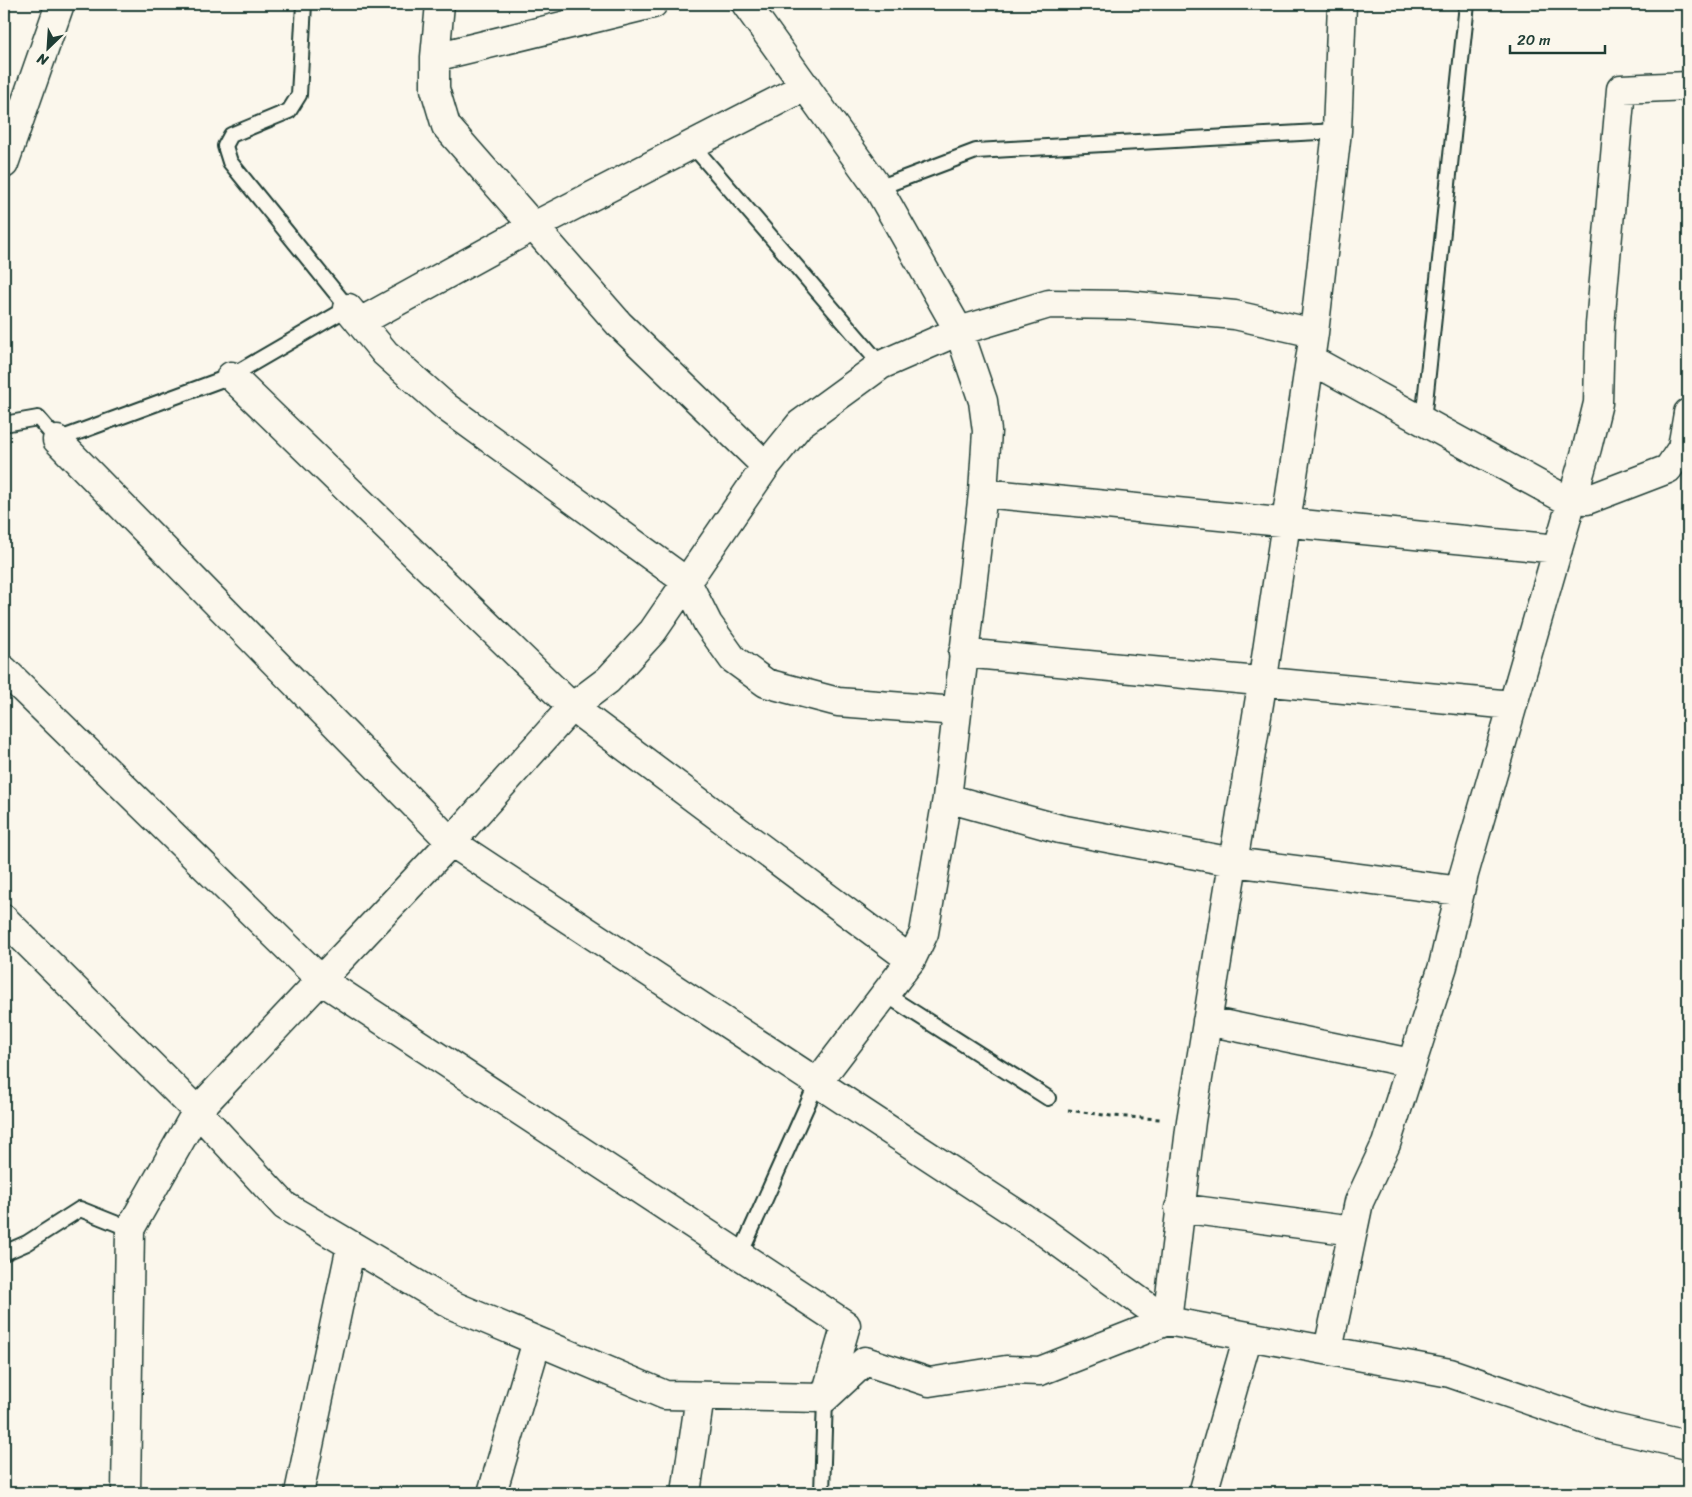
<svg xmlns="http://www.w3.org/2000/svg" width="1692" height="1497" viewBox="0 0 1692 1497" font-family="Sriracha,sans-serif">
<rect width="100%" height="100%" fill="#fbf7ec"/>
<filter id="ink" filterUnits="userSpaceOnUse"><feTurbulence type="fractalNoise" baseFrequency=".02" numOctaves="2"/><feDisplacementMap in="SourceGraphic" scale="10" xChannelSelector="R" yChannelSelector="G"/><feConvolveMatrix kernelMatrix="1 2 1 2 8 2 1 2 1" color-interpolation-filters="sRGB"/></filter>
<g filter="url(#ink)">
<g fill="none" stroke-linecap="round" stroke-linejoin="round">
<defs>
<path id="service" d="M580,4L581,21
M692,145L881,365
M878,188L976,151L1337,131
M1423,421L1467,4
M4,424L38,418L57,440L231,376L348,308L230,162L225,146L231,135L289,111L299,95L304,4
M885,994L1048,1098
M4,1253L27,1243L80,1209L130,1229
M740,1255L817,1083
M822,1493L825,1398"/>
<path id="minor" d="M440,4L435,57V89L446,126L619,324L766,466L800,424L881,365L959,331L878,188L746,4
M435,57L653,4
M4,164L60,4
M348,308L385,353L446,407L687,582L708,624L733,659L766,683L838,702L957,711
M360,322L534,226L806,86
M1310,359L1563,498L1587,500L1668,469L1682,448L1688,413
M231,376L572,707L911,960
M57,440L451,842L1043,1231L1167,1321L1191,1121L1262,685L1314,333L1337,131L1342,4
M983,493L1558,549
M963,653L1512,705
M4,670L321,980L846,1325L825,1398
M947,798L1060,829L1233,862L1460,891
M4,919L197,1111L285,1206L452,1305L665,1395L825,1398L865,1361L929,1382L1006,1370L1040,1371L1167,1321L1450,1373L1604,1426L1688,1445
M1207,1021L1411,1063
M817,1083L911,960L924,933L947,798L983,493L987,431L983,401L959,331L1049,304L1126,305L1235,315L1314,333
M1179,1208L1353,1231
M1328,1350L1359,1202L1386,1144L1443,966L1464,874L1587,448L1598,403L1600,325L1621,89L1688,86
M126,1493L130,1229L197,1111L451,842L572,707L608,680L653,631L766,466
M299,1493L351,1246
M492,1493L537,1341
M686,1493L700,1396
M1203,1493L1248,1336"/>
</defs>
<!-- service casing -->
<use href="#service" stroke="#1f3d34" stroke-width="18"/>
<!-- minor casing -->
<use href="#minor" stroke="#1f3d34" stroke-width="31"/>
<!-- path -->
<path stroke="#1f3d34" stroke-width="3" stroke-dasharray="4 4" stroke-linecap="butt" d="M1068,1110L1111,1116L1161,1119"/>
<!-- service -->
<use href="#service" stroke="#fbf7ec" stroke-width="14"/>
<!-- minor -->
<use href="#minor" stroke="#fbf7ec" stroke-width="28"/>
</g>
</g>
<!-- margin -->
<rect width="1692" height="1497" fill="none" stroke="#fbf7ec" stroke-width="20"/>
<rect x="10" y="10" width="1672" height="1477" fill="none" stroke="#1f3d34" stroke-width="2" filter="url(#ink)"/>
<!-- north arrow -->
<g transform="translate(48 48) rotate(205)" stroke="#fbf7ec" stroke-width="4" paint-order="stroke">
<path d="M0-4L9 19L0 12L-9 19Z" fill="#1f3d34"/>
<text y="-8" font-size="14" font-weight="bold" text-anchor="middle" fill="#1f3d34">N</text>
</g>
<!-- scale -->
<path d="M1510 45v8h95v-8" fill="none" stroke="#1f3d34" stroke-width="2.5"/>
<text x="1517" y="45" font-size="15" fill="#1f3d34" stroke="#fbf7ec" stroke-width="4" paint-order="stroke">20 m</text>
</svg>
